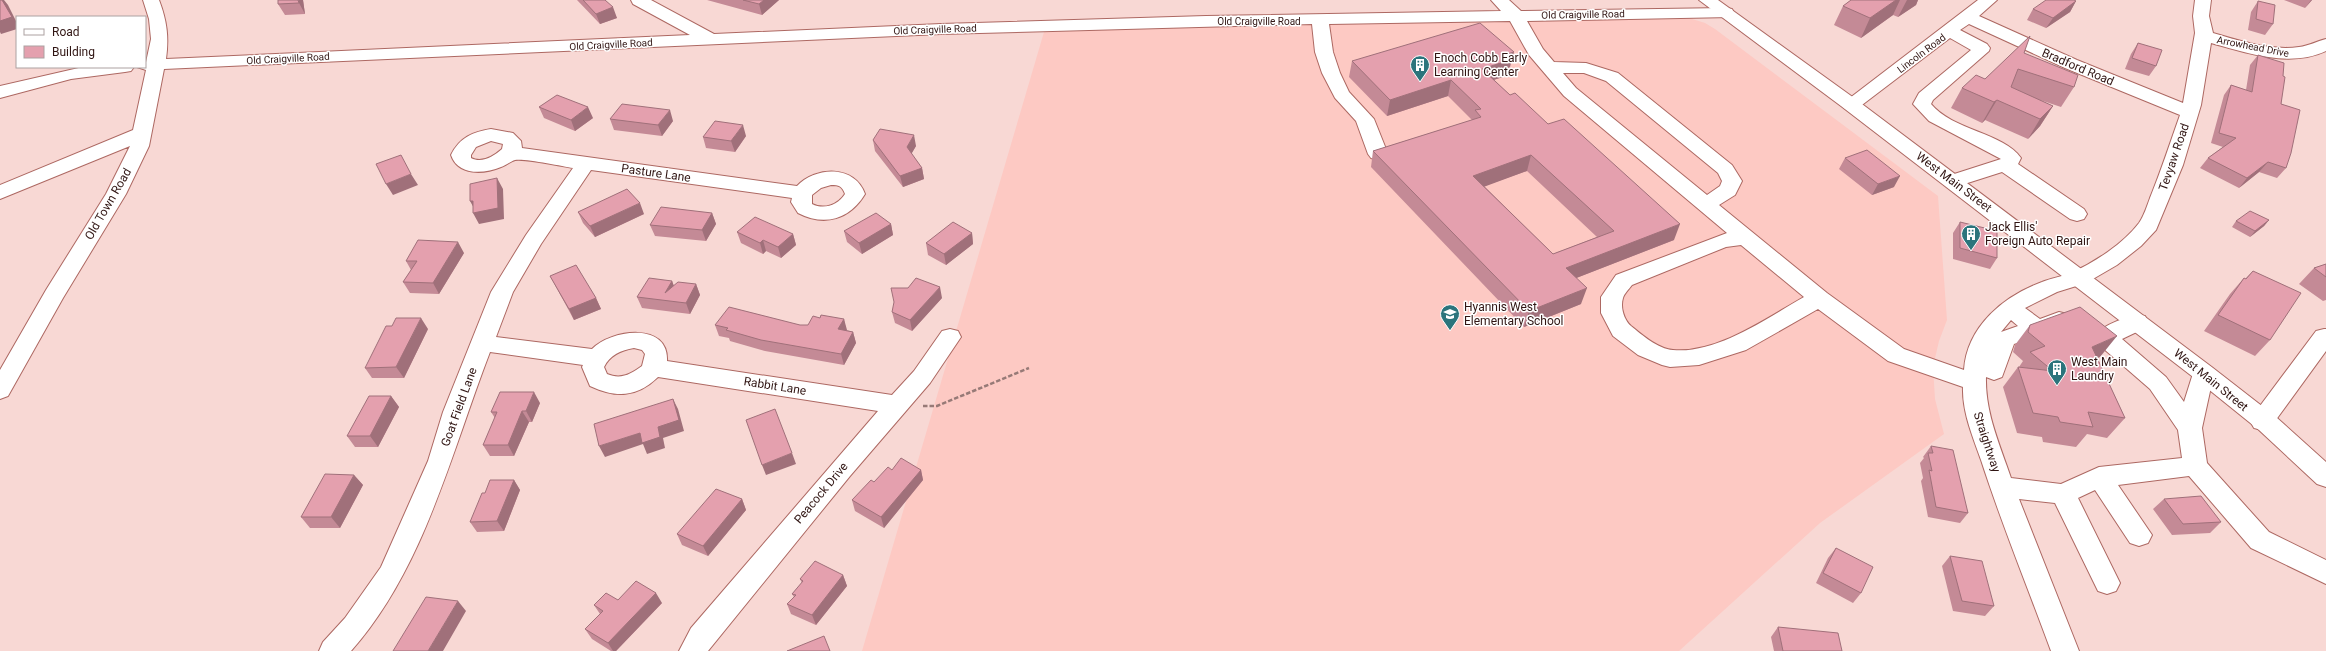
<svg xmlns="http://www.w3.org/2000/svg" width="2326" height="651" viewBox="0 0 2326 651" font-family="Roboto,sans-serif">
<rect width="100%" height="100%" fill="#f8d8d4"/>
<!-- built -->
<path fill="#fdc9c3" d="M1686,17L1705,23L1715,29L1938,196L1947,320L1939,341L1933,367L1935,399L1944,434L1820,523L1679,651H862L1044,32L1295,24Z"/>
<g fill="none" stroke-linecap="round" stroke-linejoin="round">
<defs>
<path id="minor" d="M143,0H159C167,21 169,37 166,59L690,35L633,4L631,0H651L714,34L941,24L1206,16L1501,11L1491,0H1509L1521,11L1726,8L1732,9L1734,13L1732,17L1527,21L1543,49L1554,62L1586,63L1618,73L1732,165L1742,181L1735,195L1719,205L1827,293L1904,349L1964,370C1967,326 2004,296 2042,282C2051,278 2061,277 2071,273C2095,262 2123,244 2139,223C2144,216 2147,206 2150,198C2161,171 2170,143 2180,115L2065,68L1969,24L1960,30L1987,44L1990,48L1989,51L1933,100L1931,104C1952,130 2004,133 2021,158L2018,164L2084,209L2087,214L2084,219L2077,221L2070,219L2002,172L1955,187L1948,186L1945,181L1948,176L2001,159L1929,121L1913,104L1919,93L1971,50L1950,38L1858,108L1851,110L1844,108L1842,104L1978,0H1997L1979,16L2077,60L2183,103L2195,33L2193,16L2195,0H2211L2209,16L2213,33C2240,41 2270,51 2299,47C2309,46 2317,41 2326,39V51C2290,68 2247,53 2211,43L2201,105L2183,165L2156,230L2141,246L2117,265L2086,283L2057,292L2025,308L2040,319L2059,312L2067,314L2070,320L2067,326L2014,344L2002,377L1994,380L1986,377C1985,413 2000,445 2011,478L2061,484L2099,467L2182,458L2178,430L2150,389L2097,343L2094,337C2100,326 2132,313 2145,316L2148,322L2145,328L2122,339L2166,377L2184,402L2195,367L2203,364L2211,367L2214,373L2202,428L2207,463L2269,532L2326,560V584L2251,548L2189,476L2118,485L2152,535L2148,543L2139,546L2130,543L2095,490L2078,498L2120,583L2116,591L2107,594L2098,591L2055,503L2019,499L2079,651H2051C2028,588 2002,525 1981,460C1973,437 1962,412 1963,387L1888,361L1818,309L1746,350L1699,365L1670,367L1662,365L1638,355L1613,336L1601,313V297L1616,275L1727,233L1564,96L1529,55L1510,21L1329,24L1333,52L1340,73L1349,92L1374,119L1388,154L1385,158L1378,160L1371,158L1368,154L1356,121L1335,98L1322,73L1315,52L1312,24L941,34L164,69L149,146L126,194L63,298L8,396L0,399V370L46,290L106,194L130,146L0,199V185L133,130L146,70L137,67H145L151,39L149,19ZM1563,73H1584L1606,81L1718,173L1722,181L1720,186L1707,195L1576,88ZM1741,245L1804,297C1767,318 1717,354 1673,350C1658,349 1642,335 1631,326C1624,320 1620,307 1623,298C1624,294 1629,289 1632,285L1726,247ZM2011,320L2018,326L2001,332Z
M83,67H134L131,71L125,72L71,79L0,98V86Z
M491,129L513,133L521,141L522,148L797,186C816,166 855,165 865,194C850,219 825,227 798,213L791,202L792,198L591,170L541,244L513,292L496,337L592,349C612,329 669,322 667,361L892,395L914,371L942,331L950,329L958,331L961,337L930,383L850,476L708,651H679L691,628L878,411L658,377C636,398 616,398 590,386L582,367L583,365L490,352C451,453 424,569 351,651H319L323,642L345,618L381,567L428,461L443,412L491,292L526,235L573,168C562,166 523,158 515,160C511,161 505,166 501,167C484,174 458,176 451,155C460,137 473,132 491,129ZM491,141L503,144L502,149C494,156 482,164 471,158V155L476,147ZM831,185C839,185 842,186 845,194C838,205 824,210 812,204V195L821,188ZM634,348L642,350L645,354L642,366C631,374 621,380 607,374L604,367C610,355 621,350 634,348Z
M2324,329H2326V351L2270,428L2262,430L2254,428L2250,421L2254,414L2316,331Z"/>
<path id="major" d="M1699,0H1718L1854,98L2213,368L2276,417L2326,462V487L2317,484L2259,430L2197,380L1841,106Z"/>
</defs>
<!-- minor casing -->
<use href="#minor" stroke="#ad6862" stroke-width="2"/>
<!-- major casing -->
<use href="#major" stroke="#ad6862" stroke-width="2"/>
<!-- path -->
<path stroke="#977a77" stroke-width="2.5" stroke-dasharray="4.5 2" stroke-linecap="butt" d="M923,406H937L1029,368"/>
<!-- minor -->
<use href="#minor" fill="#fff" fill-rule="evenodd"/>
<!-- major -->
<use href="#major" fill="#fff" fill-rule="evenodd"/>
</g>
<!-- wall -->
<path fill="#c48a96" fill-rule="evenodd" d="M303,0L305,14L285,15L278,4Z
M577,0H605L617,18L600,24Z
M707,0H779L762,15Z
M1851,0H1918L1916,5L1898,17L1893,15L1861,38L1834,25L1843,6Z
M2284,0H2312L2305,8Z
M2076,1L2070,12L2046,28L2027,20L2033,9Z
M2258,1L2273,24L2265,35L2248,30L2251,12Z
M2138,43L2156,66L2149,76L2125,69L2131,54Z
M2024,53L2074,87L2061,107L2040,100L2053,106L2040,126L2028,139L1985,120L1982,123L1951,108L1962,88L1985,79Z
M2258,55L2283,76L2281,104L2286,168L2277,178L2259,172L2239,188L2200,168L2208,158L2223,147L2211,143L2224,95L2231,85L2246,90L2250,65Z
M1352,61L1510,67L1508,68L1506,76L1493,80L1674,240L1576,278L1581,304L1524,327L1371,167L1373,151L1472,120L1448,96L1387,116L1349,77ZM1527,171L1597,237L1553,254L1484,186Z
M539,107L593,118L575,131L544,118Z
M610,119L673,121L662,136L614,130Z
M746,136L735,152L706,148L703,137Z
M873,140L916,146L911,154L922,168L924,179L903,187L875,151Z
M1845,158L1894,187L1872,195L1839,169Z
M578,212L644,214L595,237L583,223Z
M712,213L716,224L706,241L655,236L650,225Z
M2269,220L2264,226L2250,237L2232,227L2236,221Z
M1960,222L1997,258L1990,269L1953,259V233Z
M891,224L893,235L862,254L847,242L844,231Z
M737,232L793,234L796,245L781,258L766,251L763,254L741,243Z
M972,233L973,244L946,265L928,255L926,243Z
M464,253L439,294L410,293L403,282L411,270L406,261Z
M2326,264V300L2323,301L2299,284L2314,268Z
M2253,271L2270,340L2255,356L2204,331L2230,294L2244,278L2245,279Z
M550,276L596,298L601,309L574,320Z
M672,281L674,286L696,284L700,295L690,314L642,308L637,297Z
M942,298L912,331L895,323L892,312Z
M820,318L844,319L846,330L853,332L856,343L844,365L765,351L730,341L729,338L719,336L715,325H808Z
M2030,325L2100,357L2097,358L2125,418L2107,438L2087,434L2076,447L2043,442L2042,437L2017,433L2003,387L2018,367H2019L2023,361L2013,352L2015,345Z
M428,329L404,378H372L365,368Z
M391,396L399,407L378,447H355L347,436Z
M540,403L532,422H529L514,456H490L483,445L495,418L491,412Z
M1931,446L1968,513L1960,523L1928,517L1921,481L1923,478L1920,463L1924,458L1923,457Z
M921,470L923,480L884,528L855,511L852,500L874,482Z
M354,475L363,485L340,528H310L301,517Z
M514,480L520,490L504,531L477,532L470,522L485,493Z
M742,499L746,510L708,556L682,545L677,534Z
M2164,499L2221,522L2210,533L2172,535L2153,509Z
M1836,548L1861,593L1853,603L1816,583L1828,558Z
M1950,556L1994,606L1985,616L1953,611L1942,566Z
M843,575L847,586L816,625L791,614L787,604L794,597L792,594L802,583L800,579Z
M618,600L662,603L616,651H611L592,639L585,629L600,614L594,605Z
M1778,627L1842,651H1774L1771,637Z"/>
<!-- shaded-wall -->
<path fill="#a0707a" d="M2,0H4L8,5L17,23V29L1,34L0,32V21Z
M298,0H303L305,14L299,3Z
M764,0H779L762,15L759,4Z
M1896,0H1900L1893,15L1861,38L1870,18Z
M1907,0H1918L1916,5L1898,17Z
M2311,0H2312L2305,8Z
M2076,1L2070,12L2046,28L2053,18Z
M613,7L617,18L600,24L596,14Z
M1514,52L1510,67L1508,68L1506,76L1478,85L1482,69L1504,55Z
M1451,80L1448,96L1387,116L1390,100Z
M1997,100L1985,120L1982,123L1994,102Z
M2053,106L2040,126L2028,139L2040,119Z
M588,107L593,118L575,131L571,120Z
M670,110L673,121L662,136L658,125Z
M743,125L746,136L735,152L731,141Z
M914,135L916,146L909,158L907,147Z
M1531,155L1527,171L1470,192L1473,176Z
M2268,162L2259,172L2239,188L2247,178Z
M922,168L924,179L903,187L900,176Z
M411,174L418,185L393,195L386,184Z
M1900,176L1894,187L1872,195L1878,184Z
M497,178L503,189L504,219L479,224L473,213L476,212L470,201Z
M640,203L644,214L595,237L590,226Z
M712,213L716,224L706,241L702,230Z
M2269,220L2264,226L2250,237L2255,231Z
M891,224L893,235L862,254L859,243Z
M1680,224L1674,240L1561,284L1566,268Z
M972,233L973,244L946,265L944,254Z
M793,234L796,245L781,258L778,247Z
M763,240L766,251L763,254L760,243Z
M458,242L464,253L439,294L433,283Z
M672,281L676,292L665,293Z
M696,284L700,295L690,314L686,303Z
M940,287L942,298L912,331L910,320Z
M1587,288L1581,304L1524,327L1529,311Z
M596,298L601,309L574,320L569,309Z
M421,318L428,329L404,378L396,367Z
M844,319L847,330L841,340L838,329Z
M853,332L856,343L844,365L841,354Z
M2117,336L2100,357L2076,367L2092,347Z
M534,392L540,403L532,422L526,411Z
M391,396L399,407L378,447L370,436Z
M673,399L678,409L684,431L663,438L665,448L647,454L643,444L605,457L599,446L658,427Z
M522,411L529,422L514,456L508,445Z
M792,453L796,464L766,475L762,465Z
M921,470L923,480L884,528L881,517Z
M354,475L363,485L340,528L331,517Z
M514,480L520,490L504,531L497,521Z
M742,499L746,510L708,556L703,546Z
M843,575L847,586L816,625L812,615Z
M656,593L662,603L616,651H613L608,643Z
M458,601L466,611L443,651H428Z"/>
<!-- building -->
<path fill="#e4a0ae" stroke="#a0707a" fill-rule="evenodd" d="M0,0H2L12,17L0,21Z
M278,0H298L299,3L278,4Z
M583,0H605L613,7L596,14Z
M743,0H764L759,4Z
M1851,0H1896L1870,18L1843,6Z
M2046,0H2074L2076,1L2053,18L2033,9Z
M2258,1L2275,5L2273,24L2256,19Z
M1480,23L1514,52L1504,55L1510,60L1482,69L1510,95L1515,93L1548,124L1564,119L1680,224L1566,268L1587,288L1529,311L1373,151L1481,117L1475,110L1481,109L1451,80L1390,100L1352,61ZM1531,155L1614,231L1553,254L1473,176Z
M2030,36L2024,53L2078,75L2074,87L2018,69L2011,87L2053,106L2040,119L1997,100L1994,102L1962,88L1976,75L1985,79Z
M2138,43L2162,50L2156,66L2132,58Z
M2258,55L2284,63L2283,76L2285,77L2281,104L2300,110L2291,153L2286,168L2268,162L2247,178L2208,158L2236,138L2219,133L2231,85L2252,92Z
M557,95L588,107L571,120L539,107Z
M622,104L670,110L658,125L610,119Z
M715,121L743,125L731,141L703,137Z
M880,129L914,135L907,147L922,168L900,176L873,140Z
M1867,150L1900,176L1878,184L1845,158Z
M401,155L411,174L386,184L376,164Z
M497,178L498,208L473,213V201H470V184Z
M627,189L640,203L590,226L578,212Z
M661,207L712,213L702,230L650,225Z
M2250,211L2269,220L2255,231L2236,221Z
M876,213L891,224L859,243L844,231Z
M755,217L793,234L778,247L763,240L760,243L737,232Z
M953,222L972,233L944,254L926,243Z
M1960,222L1997,231V258L1960,248Z
M418,240L458,242L433,283L403,282L417,261H406Z
M2326,264V277L2314,268Z
M576,265L596,298L569,309L550,276Z
M2253,271L2301,293L2270,340L2218,315L2244,278L2246,279Z
M649,278L672,281L665,293L678,282L696,284L686,303L637,297Z
M916,278L940,287L910,320L892,312L894,302L891,288H908Z
M729,307L800,325H808L813,316L820,318L821,315L844,319L838,329L853,332L841,354L761,340L726,330L728,328L715,325Z
M2080,307L2117,336L2092,347L2125,418L2088,412L2093,427L2060,422L2058,417L2033,413L2018,367L2053,371L2030,352L2045,346L2028,332L2030,325Z
M396,318H421L396,367L365,368L386,326H392Z
M500,392H534L526,411H522L508,445H483L497,412H491Z
M369,396H391L370,436H347Z
M673,399L679,420L658,427L660,437L642,443L640,433L599,446L594,424Z
M775,409L792,453L762,465L746,420Z
M1931,446L1953,450L1968,513L1936,507L1929,470L1932,471L1928,453H1933Z
M901,458L921,470L881,517L852,500L871,480L874,482L888,467L892,470Z
M325,474L354,475L331,517H301Z
M490,480H514L497,521L470,522L482,493H485Z
M716,489L742,499L703,546L677,534Z
M2201,496L2221,522L2183,524L2164,499Z
M1836,548L1873,567L1861,593L1823,573Z
M1950,556L1982,561L1994,606L1962,601Z
M815,561L843,575L812,615L787,604L796,595L792,594L803,581L800,579Z
M636,581L656,593L608,643L585,629L603,611L594,605L606,593L618,600Z
M426,597L458,601L428,651H393Z
M1778,627L1838,633L1842,651H1783Z
M824,636L830,651H787Z"/>
<!-- icons -->
<defs>
<symbol id="building-pin" viewBox="-11 -11 22 30"><path d="M0 17L-7.5 6A9.5 9.5 0 1 1 7.5 6Z" fill="#2b747c" stroke="#fff"/><path d="M-4-6H4V6H1V3H-1V6H-4ZM-2.5-4.3h1.7v1.8h-1.7ZM.8-4.3h1.7v1.8H.8ZM-2.5-1h1.7V.8h-1.7ZM.8-1h1.7V.8H.8Z" fill="#fff"/></symbol>
<symbol id="school-pin" viewBox="-11 -11 22 30"><path d="M0 17L-7.5 6A9.5 9.5 0 1 1 7.5 6Z" fill="#2b747c" stroke="#fff"/><path d="M0-5L7-2L0 1L-7-2ZM-4 1L0 2.5L4 1V4Q0 6-4 4Z" fill="#fff"/></symbol>
</defs>
<g fill-rule="evenodd">
<use href="#building-pin" x="1409" y="54" width="22" height="30"/>
<use href="#building-pin" x="1960" y="223" width="22" height="30"/>
<use href="#school-pin" x="1439" y="303" width="22" height="30"/>
<use href="#building-pin" x="2046" y="358" width="22" height="30"/>
</g>
<g text-anchor="middle" stroke-width="3" stroke-linejoin="round" paint-order="stroke">
<!-- far-street labels -->
<g font-size="10" fill="#301513" stroke="#fff">
<text transform="translate(1583 14) rotate(-1)" y="4">Old Craigville Road</text>
<text x="1259" y="25">Old Craigville Road</text>
<text transform="translate(935 29) rotate(-2)" y="4">Old Craigville Road</text>
<text transform="translate(611 44) rotate(-3)" y="4">Old Craigville Road</text>
<text transform="translate(2253 46) rotate(11)" y="4">Arrowhead Drive</text>
<text transform="translate(1921 53) rotate(-37)" y="4">Lincoln Road</text>
<text transform="translate(288 58) rotate(-3)" y="4">Old Craigville Road</text>
</g>
<!-- poi labels -->
<g font-size="12" fill="#301513" stroke="#fff" text-anchor="start">
<text x="1434" y="62">Enoch Cobb Early<tspan x="1434" dy="14">Learning Center</tspan></text>
<text x="1985" y="231">Jack Ellis'<tspan x="1985" dy="14">Foreign Auto Repair</tspan></text>
<text x="1464" y="311">Hyannis West<tspan x="1464" dy="14">Elementary School</tspan></text>
<text x="2071" y="366">West Main<tspan x="2071" dy="14">Laundry</tspan></text>
</g>
<!-- street labels -->
<g font-size="12" fill="#301513" stroke="#fff">
<text transform="translate(2078 67) rotate(23)" y="4">Bradford Road</text>
<text transform="translate(2174 157) rotate(-71)" y="4">Tevyaw Road</text>
<text transform="translate(656 173) rotate(8)" y="4">Pasture Lane</text>
<text transform="translate(1954 182) rotate(37)" y="4">West Main Street</text>
<text transform="translate(108 204) rotate(-60)" y="4">Old Town Road</text>
<text transform="translate(2211 380) rotate(39)" y="4">West Main Street</text>
<text transform="translate(775 386) rotate(9)" y="4">Rabbit Lane</text>
<text transform="translate(459 407) rotate(-70)" y="4">Goat Field Lane</text>
<text transform="translate(1987 442) rotate(72)" y="4">Straightway</text>
<text transform="translate(821 493) rotate(-50)" y="4">Peacock Drive</text>
</g>
</g>
<!-- legend -->
<rect x="16" y="16" width="130" height="52" fill="#ffffff" stroke="#aca1a1"/>
<rect x="24" y="29" width="20" height="6" fill="#ffffff" stroke="#aca1a1"/>
<text x="52" y="36" font-size="12" fill="#301513">Road</text>
<rect x="24" y="46" width="20" height="12" fill="#e4a0ae" stroke="#aca1a1"/>
<text x="52" y="56" font-size="12" fill="#301513">Building</text>
</svg>
